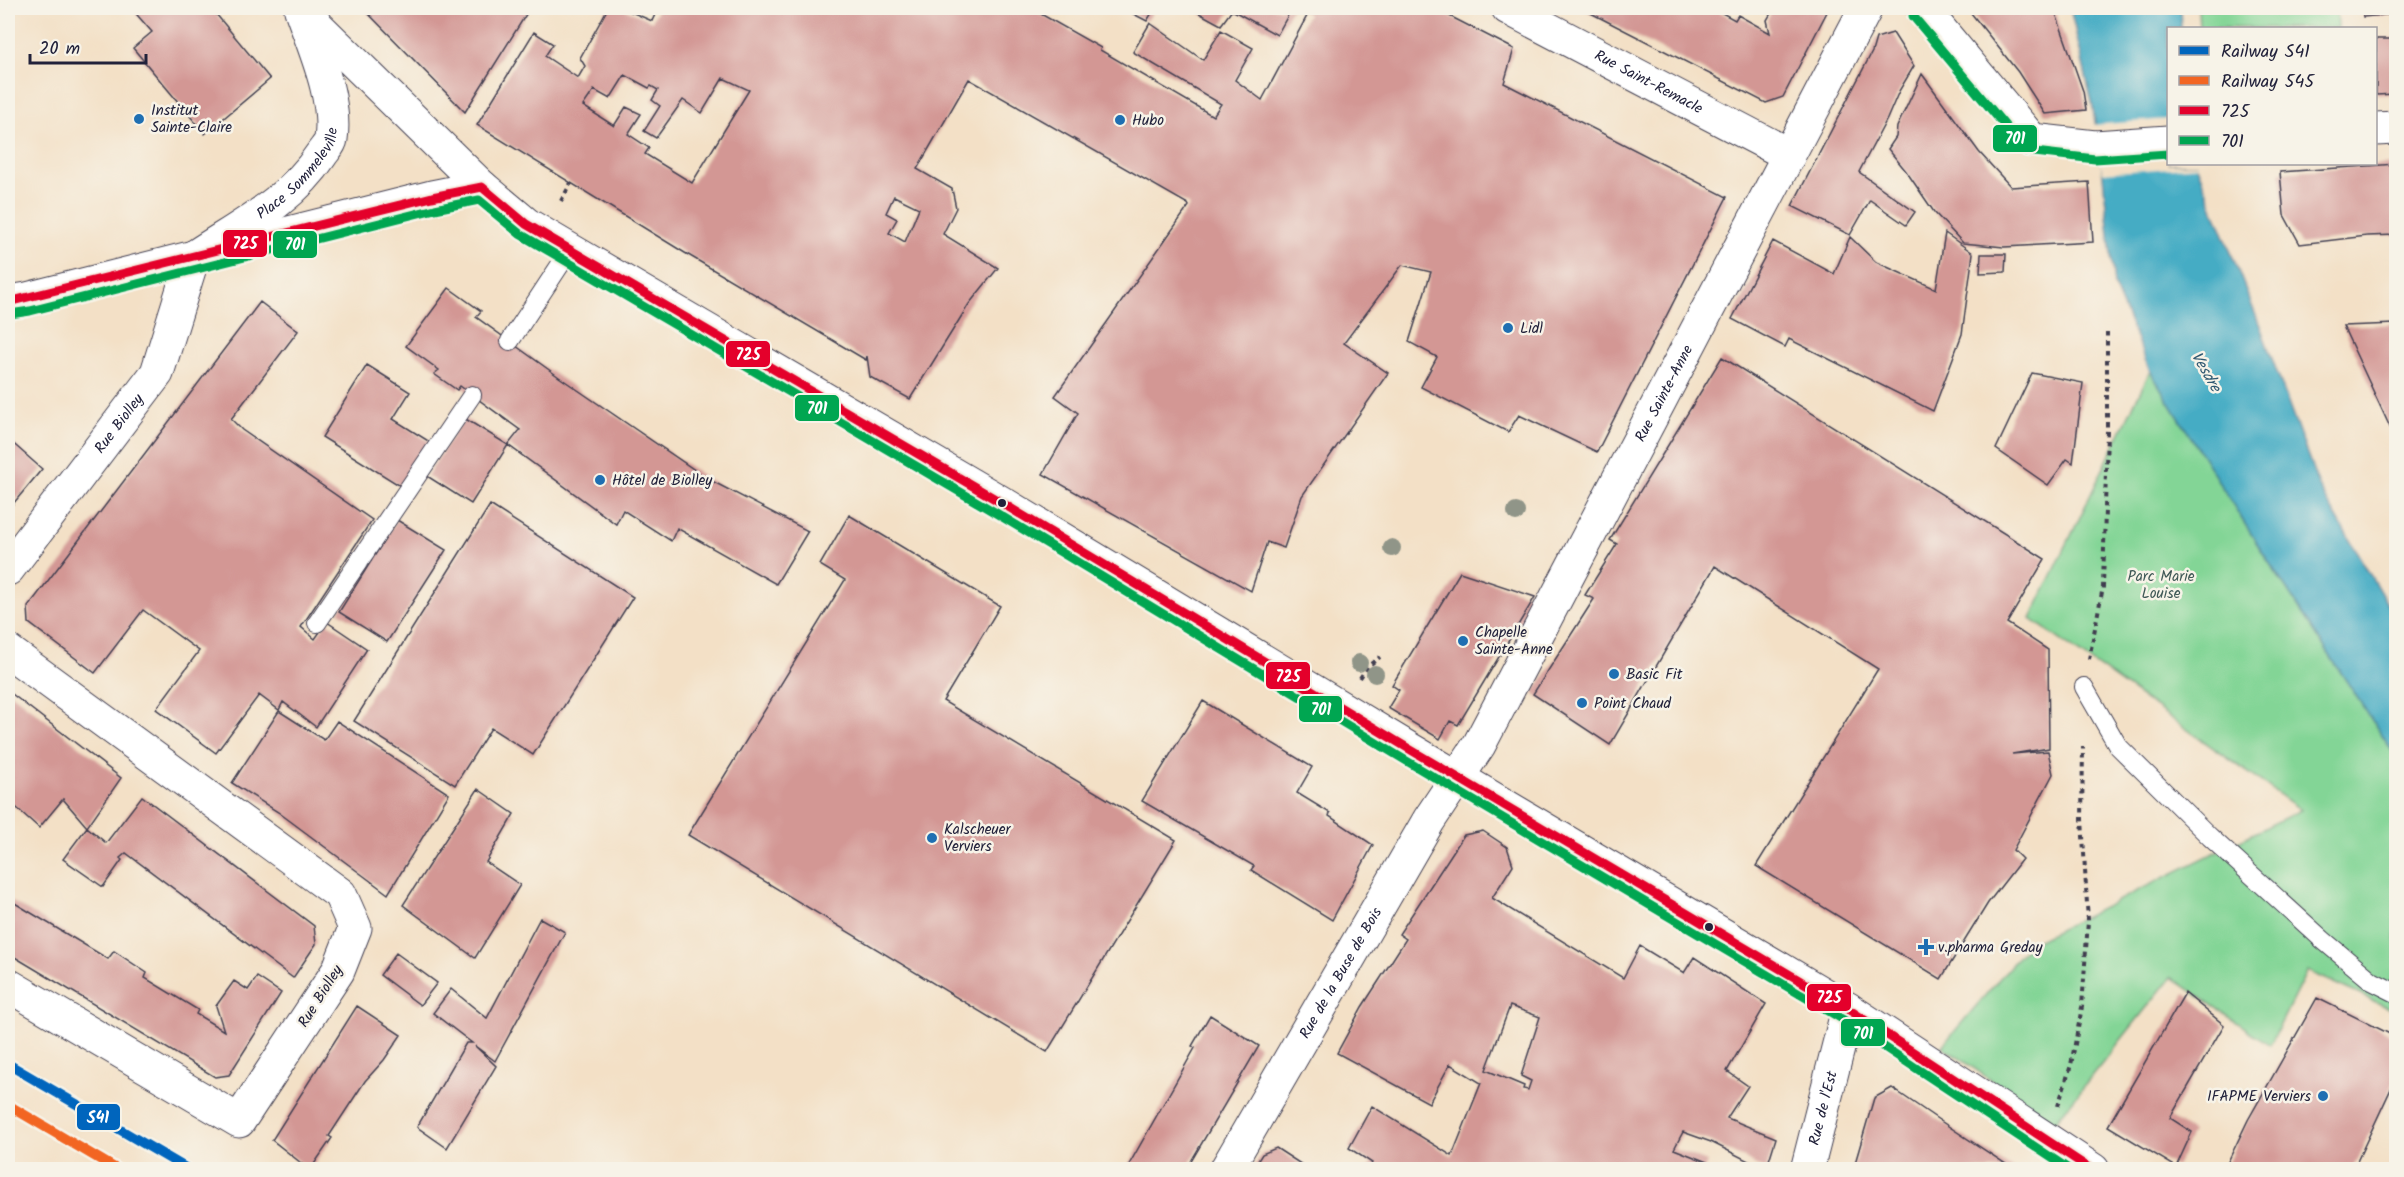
<svg xmlns="http://www.w3.org/2000/svg" width="2404" height="1177" viewBox="0 0 2404 1177" font-family="Kalam,sans-serif">
<rect width="100%" height="100%" fill="#f7f3e8"/>
<filter id="ink" filterUnits="userSpaceOnUse"><feTurbulence type="fractalNoise" baseFrequency=".0167" numOctaves="2"/><feDisplacementMap in="SourceGraphic" scale="12" xChannelSelector="R" yChannelSelector="G"/><feConvolveMatrix kernelMatrix="1 2 1 2 8 2 1 2 1" color-interpolation-filters="sRGB"/></filter>
<filter id="wash" filterUnits="userSpaceOnUse"><feTurbulence type="fractalNoise" baseFrequency=".008" numOctaves="4" result="noise"/><feDisplacementMap in="SourceGraphic" scale="24" xChannelSelector="R" yChannelSelector="G"/><feGaussianBlur stdDeviation="1.35" result="paint"/><feColorMatrix in="noise" values="0 0 0 0 0 0 0 0 0 0 0 0 0 0 0 0 0 1.4 0 .05"/><feComposite in="paint" operator="in"/></filter>
<g filter="url(#wash)">
<rect width="100%" height="100%" fill="#f3e0c6"/>
<!-- green -->
<path fill="#83d596" stroke="#527c68" stroke-width="1.5" d="M2198,8H2337L2338,28H2199Z
M2150,371L2263,553L2396,757V1011L2307,971L2270,1045L2171,977L2054,1124L1942,1046L2028,945L2301,810L2031,619Z"/>
<!-- water -->
<path fill="#45acc4" stroke="#346780" stroke-width="1.5" d="M2070,8H2180L2181,28H2168V164H2196L2260,326L2320,489L2396,619V757L2263,553L2150,371L2114,286L2103,175L2092,102Z"/>
<!-- pier -->
<path fill="#f3e0c6" d="M2168,119V164H2199L2200,166L2103,173L2097,152L2092,125Z"/>
<g id="blocks">
<!-- building -->
<path fill="#d39794" fill-rule="evenodd" d="M131,8H211L270,79L205,134L133,48L152,32Z
M363,8H530L465,112Z
M608,8H622L652,21L658,8H1042L1039,13L1101,48L1100,50L1213,116L1221,104L1133,52L1150,23L1203,60L1221,30L1253,48L1235,80L1262,100L1308,14L1295,8H1434L1514,49L1504,83L1727,197L1597,452L1519,415L1508,432L1421,387L1437,357L1409,342L1431,272L1402,265L1344,343L1388,373L1302,496L1284,548L1267,542L1251,591L1043,474L1078,413L1055,396L1189,206L1188,204L969,79L917,169L952,189L956,208L943,234L998,268L969,304L910,399L870,377L867,356L866,360L685,253L477,125L534,32L553,44L545,56L578,78L585,66L580,58ZM625,75L649,88L651,86L658,90L652,100L660,106L644,131L656,138L683,100L702,113L723,78L749,90L692,183L645,154L649,148L628,134L641,114L626,107L614,126L583,106L594,90L610,99ZM894,196L919,208L905,242L889,233L897,219L886,213Z
M1122,8H1155L1147,21Z
M1190,8H1292L1277,35L1232,10L1221,25Z
M1581,8H1713L1735,20L1738,15L1770,33L1767,20L1774,8H1829L1783,97L1766,103Z
M1967,8H2054L2083,91L2086,110L2045,114L2018,72Z
M2362,8H2396V14L2363,17Z
M1893,33L1914,66L1899,91L1887,119L1859,172L1915,212L1906,225L1870,200L1850,235L1792,206L1872,52L1876,38Z
M2376,39H2396V94L2376,95Z
M1922,74L1979,152L2011,187L2089,182L2093,242L2004,247L1963,243L1934,212L1906,171L1888,149L1896,137L1897,127Z
M2396,164V235L2367,236L2300,244L2284,215L2280,172Z
M1945,233L1973,253L1962,334L1933,411L1789,339L1785,347L1732,319L1773,241L1834,274L1850,237L1876,262L1936,289Z
M1981,254H2006L2005,272L1980,273Z
M449,288L481,311L476,317L559,377L708,479L808,531L776,584L677,528L671,541L623,510L616,524L508,445L520,430L460,386L457,390L434,374L439,370L406,346Z
M260,302L298,331L231,419L242,430L372,520L301,627L315,639L327,622L367,649L316,727L283,702L279,710L259,695L216,753L156,709L199,651L143,610L95,673L29,623L28,607Z
M2396,324V440L2343,326Z
M1722,357L2045,559L2007,623L2048,650L2049,748L2012,754L2048,751L2053,774L2013,850L2022,859L1988,903L1941,979L1756,866L1878,669L1715,566L1610,745L1533,694L1594,599L1585,595L1617,544L1610,540Z
M367,365L410,392L393,419L430,442L402,487L322,437Z
M2032,373L2083,383L2073,463L2067,459L2048,485L1996,449Z
M464,418L508,445L471,504L427,476Z
M8,439L42,469L8,510Z
M490,505L633,597L533,755L491,728L455,785L354,721Z
M849,515L1000,606L943,701L1176,840L1047,1052L688,835L845,580L820,565Z
M397,520L446,550L387,642L339,612Z
M1460,572L1535,597L1458,725L1450,721L1440,739L1388,708L1399,690L1392,685Z
M8,691L121,778L87,827L106,843L142,796L314,926L316,944L293,978L126,853L120,858L122,860L103,887L63,859L87,827L63,799L39,828L8,800Z
M1203,701L1312,767L1297,793L1330,813L1329,816L1373,845L1332,920L1251,870L1254,866L1142,801Z
M279,711L324,740L337,721L449,794L388,894L278,812L232,783Z
M478,789L514,814L486,862L520,885L475,958L403,905Z
M1483,831L1507,847L1513,865L1492,898L1623,978L1640,946L1684,973L1694,957L1766,1004L1727,1071L1748,1086L1727,1118L1776,1138L1766,1170L1711,1142L1683,1132L1674,1149L1707,1162L1704,1170H1368L1372,1163L1349,1148L1372,1106L1452,1156L1481,1083L1450,1064L1429,1103L1337,1053L1362,1007L1406,939L1399,934L1464,835ZM1510,1006L1540,1017L1521,1076L1531,1081L1528,1090L1523,1089L1524,1086L1486,1070Z
M8,899L108,959L114,951L147,973L145,978L198,1010L196,1014L224,1031L216,1006L234,981L248,990L257,977L281,993L229,1075L215,1077L8,953Z
M540,918L565,932L495,1061L475,1046L496,1066L447,1148L417,1127L466,1043H472L433,1013L451,989L487,1018Z
M396,953L437,983L420,1005L380,975Z
M2185,993L2224,1025L2170,1118L2192,1132L2176,1167L2108,1126Z
M2317,998L2396,1037V1078L2353,1170H2224L2248,1120Z
M357,1006L401,1035L384,1060L365,1081L329,1136L332,1138L310,1170L272,1140Z
M1210,1015L1259,1046L1186,1170H1126L1195,1048L1192,1046Z
M1892,1088L1939,1120L2015,1170H1853L1874,1098Z
M1276,1148L1310,1170H1252L1262,1154Z"/>
</g>
</g>
<g filter="url(#ink)">
<use href="#blocks" fill-opacity="0" stroke="#413e50" stroke-width="1.5"/>
<g fill="none" stroke-linecap="round" stroke-linejoin="round">
<defs>
<path id="service" d="M510,341L570,250
M317,623L472,395
M2084,687L2118,746L2210,837L2323,940L2372,981L2396,993"/>
<g id="minor">
<path id="s1" d="M1508,8L1789,155"/>
<path d="M1922,8L2032,140L2095,147L2168,142"/>
<path d="M2376,129L2396,128"/>
<path id="s2" d="M8,569L157,373L193,257"/>
<path d="M8,651L340,894L355,928L338,971L239,1121L8,985"/>
<path id="s3" d="M1226,1170L1429,820L1479,745L1866,8"/>
<path id="s4" d="M1807,1170L1848,1009"/>
</g>
<g id="tertiary">
<path d="M305,14L482,187"/>
<path id="s5" d="M197,255C241,226 292,200 321,155C324,150 330,145 331,139C337,98 314,48 301,10"/>
</g>
<path id="primary" d="M8,302L27,299L432,197L482,187L526,224L570,250L1002,503L1411,750L1848,1009L2093,1170"/>
</defs>
<!-- service casing -->
<use href="#service" stroke="#413e50" stroke-width="20"/>
<!-- minor casing -->
<use href="#minor" stroke="#413e50" stroke-width="35"/>
<!-- tertiary casing -->
<use href="#tertiary" stroke="#413e50" stroke-width="35"/>
<!-- primary casing -->
<use href="#primary" stroke="#413e50" stroke-width="35"/>
<!-- path -->
<path stroke="#413e50" stroke-width="4" stroke-dasharray="4.5 4.5" stroke-linecap="butt" d="M561,201L571,183
M2089,659L2103,587L2107,430V333
M1360,678L1368,666L1380,657
M2058,1106L2071,1065L2082,1007L2088,921L2082,819L2083,747"/>
<!-- service -->
<use href="#service" stroke="#fff" stroke-width="18"/>
<!-- minor -->
<use href="#minor" stroke="#fff" stroke-width="33"/>
<!-- tertiary -->
<use href="#tertiary" stroke="#fff" stroke-width="33"/>
<!-- primary -->
<use href="#primary" stroke="#fff" stroke-width="33"/>
<defs>
<path id="bus-1" d="M482,187L526,224L1002,503L1411,750L1848,1009L2092,1170
M8,302L432,197L482,187"/>
<path id="bus-2" d="M1913,16L2026,151L2095,159L2168,154
M10,314L30,311L435,209L479,200L520,234L996,513L1405,760L1842,1019L2070,1170"/>
</defs>
<!-- bus-1 casing -->
<use href="#bus-1" stroke="#f7f3e8" stroke-width="14"/>
<!-- bus-2 casing -->
<use href="#bus-2" stroke="#f7f3e8" stroke-width="14"/>
<!-- bus-1 -->
<use href="#bus-1" stroke="#e4002b" stroke-width="9"/>
<!-- bus-2 -->
<use href="#bus-2" stroke="#00a651" stroke-width="9"/>
<defs>
<path id="rail-1" d="M8,1064L189,1170"/>
<path id="rail-2" d="M8,1105L118,1170"/>
</defs>
<!-- rail-1 casing -->
<use href="#rail-1" stroke="#f7f3e8" stroke-width="15"/>
<!-- rail-2 casing -->
<use href="#rail-2" stroke="#f7f3e8" stroke-width="15"/>
<!-- rail-1 -->
<use href="#rail-1" stroke="#0065bd" stroke-width="10"/>
<!-- rail-2 -->
<use href="#rail-2" stroke="#f26522" stroke-width="10"/>
</g>
<!-- trees -->
<g fill="#909588">
<circle cx="1516" cy="512" r="9"/>
<circle cx="1392" cy="548" r="9"/>
<circle cx="1359" cy="663" r="9"/>
<circle cx="1375" cy="674" r="9"/>
</g>
</g>
<!-- markers -->
<g fill="#1f6fb2" stroke="#f7f3e8" stroke-width="2">
<circle cx="139" cy="119" r="6"/>
<circle cx="1120" cy="120" r="6"/>
<circle cx="1508" cy="328" r="6"/>
<circle cx="600" cy="480" r="6"/>
<circle cx="1463" cy="641" r="6"/>
<circle cx="1614" cy="674" r="6"/>
<circle cx="1582" cy="703" r="6"/>
<circle cx="932" cy="838" r="6"/>
<path d="M1923 938h6v6h6v6h-6v6h-6v-6h-6v-6h6z"/>
<circle cx="2323" cy="1096" r="6"/>
</g>
<g fill="#22223b" stroke="#f7f3e8" stroke-width="2">
<circle cx="1002" cy="503" r="5"/>
<circle cx="1709" cy="927" r="5"/>
</g>
<g text-anchor="middle" stroke-width="5" stroke-linejoin="round" paint-order="stroke">
<!-- street labels -->
<g font-size="15" fill="#22223b" stroke="#f7f3e8">
<text dy="5" stroke="none"><textPath href="#s1" startOffset="159">Rue Saint-Remacle</textPath></text>
<text dy="5" stroke="none"><textPath href="#s5" startOffset="132">Place Sommeleville</textPath></text>
<text dy="5" stroke="none"><textPath href="#s3" startOffset="892">Rue Sainte-Anne</textPath></text>
<text dy="5" stroke="none"><textPath href="#s2" startOffset="183">Rue Biolley</textPath></text>
<text dy="5" stroke="none"><textPath href="#s3" startOffset="228">Rue de la Buse de Bois</textPath></text>
<text transform="translate(320 996) rotate(-58)" y="5">Rue Biolley</text>
<text dy="5" stroke="none"><textPath href="#s4" startOffset="64">Rue de l'Est</textPath></text>
</g>
<!-- poi labels -->
<g font-size="15" fill="#22223b" stroke="#f7f3e8" text-anchor="start">
<text x="151" y="115">Institut<tspan x="151" dy="17">Sainte-Claire</tspan></text>
<text x="1132" y="125">Hubo</text>
<text x="1520" y="333">Lidl</text>
<text x="612" y="485">Hôtel de Biolley</text>
<text x="1475" y="637">Chapelle<tspan x="1475" dy="17">Sainte-Anne</tspan></text>
<text x="1626" y="679">Basic Fit</text>
<text x="1594" y="708">Point Chaud</text>
<text x="944" y="834">Kalscheuer<tspan x="944" dy="17">Verviers</tspan></text>
<text x="1938" y="952">v.pharma Greday</text>
<text x="2311" y="1101" text-anchor="end">IFAPME Verviers</text>
</g>
<!-- park labels -->
<g font-size="15" fill="#3f5856" stroke="#f7f3e8">
<text x="2161" y="581">Parc Marie<tspan x="2161" dy="17">Louise</tspan></text>
</g>
<!-- water labels -->
<g font-size="16" font-style="italic" fill="#305972" stroke="#f7f3e8">
<text transform="translate(2207 371) rotate(60)" y="6">Vesdre</text>
</g>
</g>
<g stroke="#f7f3e8" stroke-width="2">
<rect x="1992" y="124" width="46" height="29" rx="6" fill="#00a651"/>
<rect x="222" y="229" width="46" height="29" rx="6" fill="#e4002b"/>
<rect x="272" y="230" width="46" height="29" rx="6" fill="#00a651"/>
<rect x="725" y="340" width="46" height="28" rx="6" fill="#e4002b"/>
<rect x="794" y="394" width="46" height="28" rx="6" fill="#00a651"/>
<rect x="1265" y="661" width="46" height="29" rx="6" fill="#e4002b"/>
<rect x="1298" y="695" width="45" height="28" rx="6" fill="#00a651"/>
<rect x="1806" y="983" width="46" height="29" rx="6" fill="#e4002b"/>
<rect x="1840" y="1018" width="46" height="29" rx="6" fill="#00a651"/>
<rect x="76" y="1103" width="45" height="28" rx="6" fill="#0065bd"/>
</g>
<g font-size="16" text-anchor="middle" font-weight="bold" fill="#fff">
<text x="2015" y="144">701</text>
<text x="245" y="249">725</text>
<text x="295" y="250">701</text>
<text x="748" y="360">725</text>
<text x="817" y="414">701</text>
<text x="1288" y="682">725</text>
<text x="1321" y="715">701</text>
<text x="1829" y="1003">725</text>
<text x="1863" y="1039">701</text>
<text x="98" y="1123">S41</text>
</g>
<!-- margin -->
<rect width="2404" height="1177" fill="none" stroke="#f7f3e8" stroke-width="30"/>
<!-- legend -->
<rect x="2167" y="27" width="210" height="138" fill="#f7f3e8" stroke="#a29fa3" stroke-width="1.5"/>
<rect x="2179" y="46" width="30" height="9" fill="#0065bd" stroke="#a29fa3" stroke-width="1.5"/>
<text x="2221" y="57" font-size="18" fill="#22223b">Railway S41</text>
<rect x="2179" y="76" width="30" height="9" fill="#f26522" stroke="#a29fa3" stroke-width="1.5"/>
<text x="2221" y="87" font-size="18" fill="#22223b">Railway 545</text>
<rect x="2179" y="106" width="30" height="9" fill="#e4002b" stroke="#a29fa3" stroke-width="1.5"/>
<text x="2221" y="117" font-size="18" fill="#22223b">725</text>
<rect x="2179" y="136" width="30" height="9" fill="#00a651" stroke="#a29fa3" stroke-width="1.5"/>
<text x="2221" y="147" font-size="18" fill="#22223b">701</text>
<!-- scale -->
<path d="M30 54v9h116v-9" fill="none" stroke="#22223b" stroke-width="3"/>
<text x="39" y="54" font-size="18" fill="#22223b" stroke="#f7f3e8" stroke-width="4.5" paint-order="stroke">20 m</text>
</svg>
